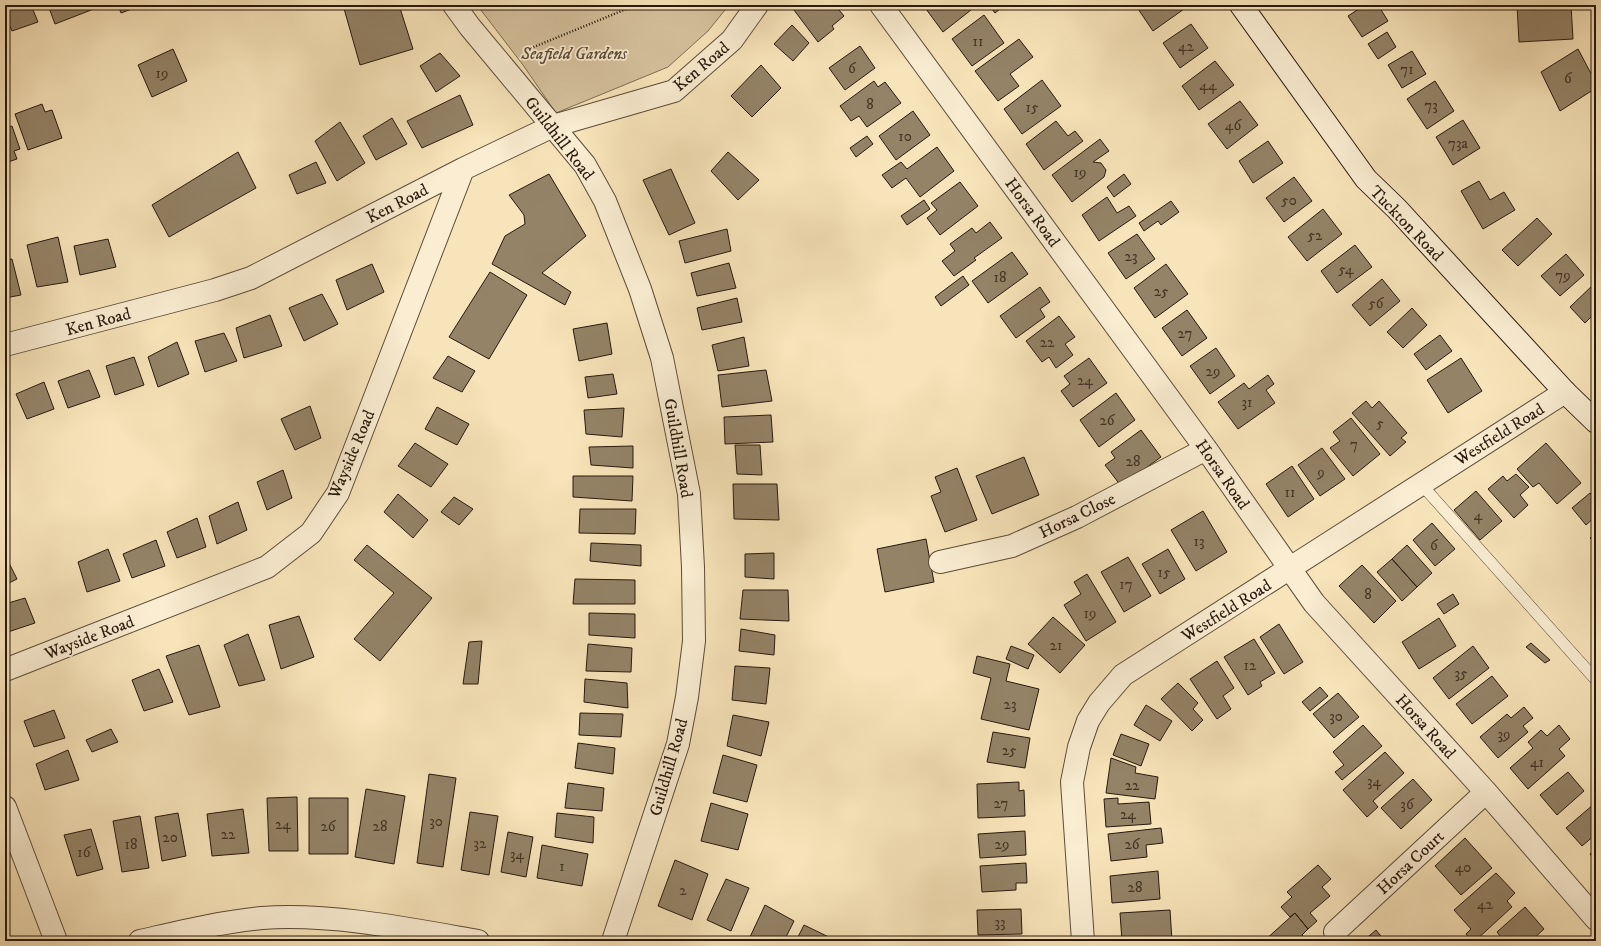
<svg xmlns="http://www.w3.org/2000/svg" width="1601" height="946" viewBox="0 0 1601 946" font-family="'IM FELL DW Pica',serif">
<rect width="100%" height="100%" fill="#f8e4ba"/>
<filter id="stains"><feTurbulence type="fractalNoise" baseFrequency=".005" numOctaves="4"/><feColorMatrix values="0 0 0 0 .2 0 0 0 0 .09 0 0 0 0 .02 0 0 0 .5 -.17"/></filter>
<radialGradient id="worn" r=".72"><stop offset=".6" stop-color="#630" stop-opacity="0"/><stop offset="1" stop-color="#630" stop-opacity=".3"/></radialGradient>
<!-- green -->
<path fill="#d5c19d" stroke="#7e6d55" d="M477,5H729L708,31L668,67L556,113L523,65Z"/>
<!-- building -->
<path fill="#948367" stroke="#28190d" d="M5,5H31L38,22L12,31L5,15Z
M48,5H98L99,7L55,24Z
M118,5H142L121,13Z
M343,5H399L413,49L360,65Z
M792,5H835L844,16L832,26L834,29L818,42L791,6Z
M923,5H975L976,6L943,32Z
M989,5H1005L995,13Z
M1137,5H1181L1184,9L1153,31L1136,6Z
M1365,5H1378L1388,21L1362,37L1348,16Z
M1517,5H1571L1573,39L1519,42Z
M984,15L1004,43L972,66L952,39Z
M1191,24L1208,48L1180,68L1163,43Z
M792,25L809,43L793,61L774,44Z
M1387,32L1396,47L1378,59L1368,44Z
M1019,39L1033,57L1010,74L1019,86L998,101L975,71Z
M860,46L875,68L845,90L829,68Z
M173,49L187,81L152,97L138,65Z
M1578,49L1596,83V88L1560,111L1541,72Z
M1412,51L1426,74L1402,88L1388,65Z
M440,53L460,76L436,92L420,66Z
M1215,61L1234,85L1199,110L1182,86Z
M761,65L781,88L752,117L731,96Z
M1042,80L1061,106L1022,134L1004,109Z
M874,81L878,87L885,82L901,103L867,127L859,116L851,121L840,106Z
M1435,81L1454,111L1427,129L1407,99Z
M460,95L473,125L422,148L407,121Z
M1240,101L1258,125L1227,149L1208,124Z
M42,104L45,112L52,110L62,138L28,150L15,114Z
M913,111L930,135L896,160L879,136Z
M392,118L407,144L376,160L363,136Z
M1463,120L1480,148L1453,165L1436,137Z
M1056,121L1068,136L1075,131L1083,141L1044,170L1026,144Z
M340,122L365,163L337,181L315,141Z
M12,126L20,149L14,151L17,159L5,163V129Z
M867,136L873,144L856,157L850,148Z
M1100,139L1109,151L1093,162L1101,163L1106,170L1104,177L1072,202L1052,175Z
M1268,141L1283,163L1253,183L1239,161Z
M937,147L954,171L920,197L906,178L892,188L882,175L901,162L907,169Z
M238,152L256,188L169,237L152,205Z
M728,152L759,180L738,200L711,171Z
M316,162L326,183L297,194L289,175Z
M671,169L695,223L669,235L643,180Z
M549,174L586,236L542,273L571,292L565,305L492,264L505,236L525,224L524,215L509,195Z
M1124,174L1131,184L1114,197L1107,187Z
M1294,177L1312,201L1284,222L1266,198Z
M1479,181L1490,200L1504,192L1515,210L1483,229L1461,191Z
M960,182L978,206L940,235L927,218L937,210L931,203Z
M1107,197L1117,213L1129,206L1136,216L1099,241L1082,215Z
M924,200L930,209L907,225L901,216Z
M1171,201L1179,212L1161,225L1158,221L1144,231L1139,223Z
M1323,209L1342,234L1307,261L1288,237Z
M1537,218L1552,234L1518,266L1502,250Z
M990,222L1002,238L974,258L976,260L954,276L942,261L955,251L950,244L972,228L976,233Z
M727,229L731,251L685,263L679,241Z
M1137,234L1155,259L1126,279L1108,253Z
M58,237L68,282L37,287L27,245Z
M108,239L116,267L80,275L74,246Z
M1355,245L1372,267L1337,293L1321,271Z
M1012,252L1028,274L988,303L972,281Z
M1566,254L1584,275L1560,296L1541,276Z
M12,259L21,295L5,298V260Z
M729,263L736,288L697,296L691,273Z
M372,264L384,292L347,310L336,280Z
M1166,264L1188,294L1155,318L1134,288Z
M490,272L527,295L489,359L449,337Z
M963,276L969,285L941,306L935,297Z
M1382,279L1400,301L1370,326L1352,305Z
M1594,284L1596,287V312L1585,323L1570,307Z
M1040,287L1050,302L1040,309L1045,317L1016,338L1000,316Z
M322,294L338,324L304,341L289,308Z
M737,298L742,322L702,330L697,308Z
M1412,308L1427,325L1403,348L1387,332Z
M1187,310L1207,338L1182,356L1162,328Z
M270,315L282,346L244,358L236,328Z
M1059,316L1075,337L1065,344L1073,355L1056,368L1049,357L1042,362L1026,341Z
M607,323L612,354L579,361L573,329Z
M224,333L237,361L205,372L195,341Z
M1440,335L1452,351L1426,370L1414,354Z
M744,337L749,366L718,371L712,345Z
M177,342L189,374L158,387L148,357Z
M1216,348L1235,376L1210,394L1190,366Z
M448,356L475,371L462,392L433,378Z
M134,357L144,385L115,395L106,366Z
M1089,358L1107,383L1073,407L1061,391L1070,384L1064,376Z
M1461,358L1482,391L1448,413L1427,380Z
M89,370L100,397L68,408L58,381Z
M766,370L772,401L722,407L718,375Z
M613,374L617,394L588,398L585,377Z
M1268,375L1274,384L1266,390L1275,403L1238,429L1218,402L1244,383L1249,389Z
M44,382L54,409L27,419L16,394Z
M1116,393L1135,420L1099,447L1080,420Z
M1366,401L1372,408L1379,401L1407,433L1401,438L1406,442L1390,456L1352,413Z
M310,406L321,438L295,450L281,419Z
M437,407L469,424L457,445L425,429Z
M624,408L622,437L586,434L584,410Z
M771,415L773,442L725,444L724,417Z
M1351,418L1380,454L1353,476L1330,448L1340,441L1333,432Z
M1141,430L1161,457L1121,486L1105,465L1115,458L1111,452Z
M415,443L448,464L431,487L398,466Z
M1546,443L1581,483L1557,504L1539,483L1533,487L1517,469Z
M735,445H760L762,475L737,474Z
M633,446V468L591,465L589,447Z
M1322,448L1345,479L1320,496L1298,465Z
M1024,457L1039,495L992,514L976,476Z
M1292,466L1314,499L1288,517L1266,484Z
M957,468L977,520L945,532L931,496L941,492L935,477Z
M283,470L292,498L267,510L257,482Z
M1516,474L1529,487L1520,495L1528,505L1514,518L1488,489L1503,476L1507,481Z
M573,476H633L632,501L573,497Z
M733,484H777L779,520L734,519Z
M1476,491L1502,521L1480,540L1454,510Z
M1590,493L1596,500V516L1586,525L1572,508Z
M398,494L428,520L413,538L384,512Z
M454,497L473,509L459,525L441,512Z
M238,502L247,530L217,544L209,516Z
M580,509H636L635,534L579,533Z
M1203,511L1227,552L1196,571L1171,530Z
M197,518L206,547L177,558L167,532Z
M1432,523L1455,549L1435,566L1413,540Z
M1596,532V544L1590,538Z
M926,539L934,582L885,592L877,549Z
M156,540L165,566L132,578L123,554Z
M591,543L641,545V566L590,561Z
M367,545L432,598L380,661L354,639L394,593L354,560Z
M1407,545L1432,573L1417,587L1392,559Z
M108,549L120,581L87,592L78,562Z
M1168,549L1185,579L1160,594L1142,564Z
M774,553V579L745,577V554Z
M5,555L17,579L5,585Z
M1128,557L1151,596L1124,612L1101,572Z
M1392,559L1417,587L1402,601L1377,572Z
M1362,565L1396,601L1374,623L1339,586Z
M1087,574L1116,622L1086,641L1064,605L1081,594L1074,582Z
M575,579L635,580V604H573Z
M743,590H788L789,621L740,619Z
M1453,594L1459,604L1444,614L1437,604Z
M25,598L35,623L5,633V604Z
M589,613L635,614V638L589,635Z
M299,616L314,657L281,669L269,625Z
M1053,617L1085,645L1060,673L1028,644Z
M1439,618L1456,646L1419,669L1402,642Z
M1279,624L1303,662L1284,674L1260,637Z
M741,629L775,635L774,655L739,651Z
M248,634L265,680L239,686L224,645Z
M1254,639L1275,673L1260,682L1262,686L1248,695L1224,657Z
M482,641L478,684H463L469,642Z
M1531,643L1550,660L1545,663L1526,647Z
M588,644L632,648L631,672L586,671Z
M199,645L220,707L189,715L166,656Z
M1011,646L1034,655L1028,669L1006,659Z
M1473,646L1489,668L1449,699L1433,678Z
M977,656L1010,664L1006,681L1039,689L1029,730L981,719L991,678L973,673Z
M1217,661L1234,688L1223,696L1231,709L1217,719L1190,679Z
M735,666L770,668L766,704L732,700Z
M159,669L173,702L144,711L132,680Z
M1492,676L1508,696L1472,724L1456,704Z
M585,679L627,683L628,708L584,702Z
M1178,683L1198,703L1193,709L1203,720L1192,731L1161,699Z
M1320,687L1328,696L1310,711L1302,702Z
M1338,693L1359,717L1334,738L1313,714Z
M1146,705L1172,721L1160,741L1134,725Z
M1524,707L1533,718L1523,726L1528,732L1498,758L1480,737L1507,714L1511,718Z
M54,710L65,738L34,747L24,721Z
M580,713L623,714L621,737L579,735Z
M733,715L769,722L761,756L727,746Z
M1363,725L1382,746L1342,780L1335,772L1344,765L1333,752Z
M1559,725L1570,739L1559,749L1565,756L1528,789L1510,768L1533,748L1528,742L1541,730L1547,736Z
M111,729L118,742L92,752L86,740Z
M993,732L1030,738L1025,768L987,762Z
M1121,734L1149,744L1141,766L1113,755Z
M578,743L615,748L613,774L575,768Z
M68,750L79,780L45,790L36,764Z
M1385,752L1404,773L1373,801L1378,807L1367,817L1343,790Z
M723,755L757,765L747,802L713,793Z
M1111,758L1136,767L1135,773L1158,777L1155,799L1106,793Z
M1568,772L1584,791L1557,815L1540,795Z
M429,774L456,778L443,867L417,863Z
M1413,779L1432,800L1401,829L1381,808Z
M1019,782V791L1024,790L1025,816L978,818L977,784Z
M568,783L604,788L602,811L565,808Z
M366,789L405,796L394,864L355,857Z
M297,797L298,851H269L267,798Z
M309,798H348V854H309Z
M1118,798V804L1149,802L1151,824L1106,827L1104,799Z
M711,803L748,814L738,850L701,841Z
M1594,804L1596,806V834L1582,846L1566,828Z
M243,809L249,853L212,856L207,814Z
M470,812L498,816L489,875L461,870Z
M178,813L186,856L162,861L155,817Z
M557,813L594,817L593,843L555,837Z
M140,816L149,868L122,872L113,821Z
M1161,828L1163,843L1146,845L1147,857L1111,861L1108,834Z
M91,829L103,869L77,876L64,835Z
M1025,831L1026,855L980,858L978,834Z
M508,832L533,837L526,877L501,872Z
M1465,838L1492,868L1461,895L1435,866Z
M542,845L588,854L582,886L537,878Z
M1596,849V862L1590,854Z
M675,860L708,874L692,920L658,906Z
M1026,863L1027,883H1016V890L982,892L980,866Z
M1318,865L1331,879L1322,887L1330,896L1310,913L1317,921L1308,929L1295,913L1290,917L1281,907L1292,897L1287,892Z
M1158,871L1160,899L1112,903L1110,876Z
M1496,873L1515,893L1507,901L1512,907L1475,941H1472L1466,934L1471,929L1454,910Z
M726,879L749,888L731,931L707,920Z
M765,905L794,921L784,941H758L750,937Z
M1525,907L1544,929L1531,941H1504L1497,932Z
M1021,909L1022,934L978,935L977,910Z
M1170,910L1172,941H1122L1120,913Z
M1295,913L1308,929L1302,935L1308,941H1264Z
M804,925L837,941H796Z
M1376,930L1385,941H1363Z
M865,937L873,941H863Z
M1193,938V941H1173V940Z"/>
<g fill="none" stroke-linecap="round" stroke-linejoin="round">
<defs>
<path id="lane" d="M1421,484L1596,680"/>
<path id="street" d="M454,5L470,27L585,165L605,201L640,289L662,358L689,494L693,567L694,641L687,697L678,744L613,941
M881,5L1206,449L1314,603L1486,792L1596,919
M5,345L215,290L251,278L463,169L553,126L674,91L732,40L757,5
M940,562L1012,546L1077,517L1206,449
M5,670L267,567L311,533L338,493L463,169
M5,807L56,941
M1335,932L1486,792
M140,941C180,932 220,922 262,918C331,913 410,929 478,941
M1083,941L1072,782L1079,747L1088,721L1099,703L1123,675L1565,392"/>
<path id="secondary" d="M1241,5L1366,179L1397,209L1565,392L1596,422"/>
</defs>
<!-- lane casing -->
<use href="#lane" stroke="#5c4c38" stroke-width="12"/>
<!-- street casing -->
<use href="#street" stroke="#5c4c38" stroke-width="24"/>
<!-- secondary casing -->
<use href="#secondary" stroke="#28190d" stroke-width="24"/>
<!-- path -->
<path stroke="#28190d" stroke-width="2.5" stroke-dasharray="1 2" stroke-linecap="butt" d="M525,55L529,49L636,5"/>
<!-- lane -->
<use href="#lane" stroke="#faedd2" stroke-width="11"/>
<!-- street -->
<use href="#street" stroke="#faedd2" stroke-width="22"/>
<!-- secondary -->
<use href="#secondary" stroke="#faedd2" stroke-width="22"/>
</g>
<g text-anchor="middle" stroke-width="3.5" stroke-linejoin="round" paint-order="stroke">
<!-- number labels -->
<g font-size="15" fill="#433424">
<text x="978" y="46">11</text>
<text x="1186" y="51">42</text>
<text x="852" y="73">6</text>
<text x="1407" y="74">71</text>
<text x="162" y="78">19</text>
<text x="1568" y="83">6</text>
<text x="1208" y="90">44</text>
<text x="870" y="109">8</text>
<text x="1431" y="110">73</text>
<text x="1032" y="112">15</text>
<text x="1233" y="130">46</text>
<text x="905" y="141">10</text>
<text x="1458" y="148">73a</text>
<text x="1080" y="177">19</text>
<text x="1289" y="205">50</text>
<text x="1315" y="240">52</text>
<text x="1131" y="261">23</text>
<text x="1346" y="274">54</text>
<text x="1563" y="280">79</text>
<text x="1000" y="282">18</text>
<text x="1161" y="296">25</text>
<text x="1376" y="308">56</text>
<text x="1185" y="338">27</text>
<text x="1047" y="347">22</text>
<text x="1213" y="376">29</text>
<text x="1085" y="385">24</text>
<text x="1247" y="407">31</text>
<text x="1107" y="425">26</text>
<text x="1380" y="428">5</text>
<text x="1354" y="449">7</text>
<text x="1133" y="466">28</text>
<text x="1321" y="477">9</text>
<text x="1290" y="497">11</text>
<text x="1478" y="520">4</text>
<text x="1199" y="546">13</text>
<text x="1434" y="550">6</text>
<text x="1164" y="577">15</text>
<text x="1126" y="589">17</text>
<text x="1368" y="599">8</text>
<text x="1090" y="618">19</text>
<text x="1056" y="650">21</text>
<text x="1250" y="670">12</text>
<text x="1461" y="678">35</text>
<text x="1010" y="709">23</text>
<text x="1336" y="721">30</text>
<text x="1504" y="739">39</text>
<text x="1009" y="755">25</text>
<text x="1537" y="767">41</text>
<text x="1374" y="786">34</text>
<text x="1132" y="790">22</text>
<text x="1001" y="808">27</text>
<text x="1407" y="809">36</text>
<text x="1128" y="819">24</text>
<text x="436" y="826">30</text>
<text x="283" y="829">24</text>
<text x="328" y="831">26</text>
<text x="380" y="831">28</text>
<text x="228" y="839">22</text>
<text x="170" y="842">20</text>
<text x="480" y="848">32</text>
<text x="131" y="849">18</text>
<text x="1002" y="849">29</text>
<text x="1132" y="849">26</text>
<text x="84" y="857">16</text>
<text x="517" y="859">34</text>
<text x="562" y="871">1</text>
<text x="1463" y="872">40</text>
<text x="1135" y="892">28</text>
<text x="683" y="895">2</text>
<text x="1485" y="909">42</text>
<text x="1000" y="927">33</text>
</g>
<!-- park labels -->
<g font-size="17" font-style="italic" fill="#5c4b38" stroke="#faedd2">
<text x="574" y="59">Seafield Gardens</text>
</g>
<!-- street labels -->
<g font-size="17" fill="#28190d" stroke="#faedd2">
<text transform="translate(701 66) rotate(-40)" y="6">Ken Road</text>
<text transform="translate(560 138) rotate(52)" y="6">Guildhill Road</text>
<text transform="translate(397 203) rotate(-27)" y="6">Ken Road</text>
<text transform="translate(1033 212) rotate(54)" y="6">Horsa Road</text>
<text transform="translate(1407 223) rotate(46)" y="6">Tuckton Road</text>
<text transform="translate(98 321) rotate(-15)" y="6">Ken Road</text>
<text transform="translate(1499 434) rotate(-32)" y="6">Westfield Road</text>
<text transform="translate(679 448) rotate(80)" y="6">Guildhill Road</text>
<text transform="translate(351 454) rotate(-67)" y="6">Wayside Road</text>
<text transform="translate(1223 474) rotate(55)" y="6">Horsa Road</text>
<text transform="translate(1077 515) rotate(-26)" y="6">Horsa Close</text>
<text transform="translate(1226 610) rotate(-32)" y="6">Westfield Road</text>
<text transform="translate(89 637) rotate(-21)" y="6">Wayside Road</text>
<text transform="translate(1426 726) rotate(48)" y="6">Horsa Road</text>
<text transform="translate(668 767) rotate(-74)" y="6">Guildhill Road</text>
<text transform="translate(1410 862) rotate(-43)" y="6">Horsa Court</text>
</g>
</g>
<!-- margin -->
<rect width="1601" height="946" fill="none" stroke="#f8e4ba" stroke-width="20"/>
<rect x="6" y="6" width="1589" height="934" fill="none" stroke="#28190d" stroke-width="2"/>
<rect x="10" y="10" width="1581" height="926" fill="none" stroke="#28190d"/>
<rect width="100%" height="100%" filter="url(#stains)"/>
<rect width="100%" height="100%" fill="url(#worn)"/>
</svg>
